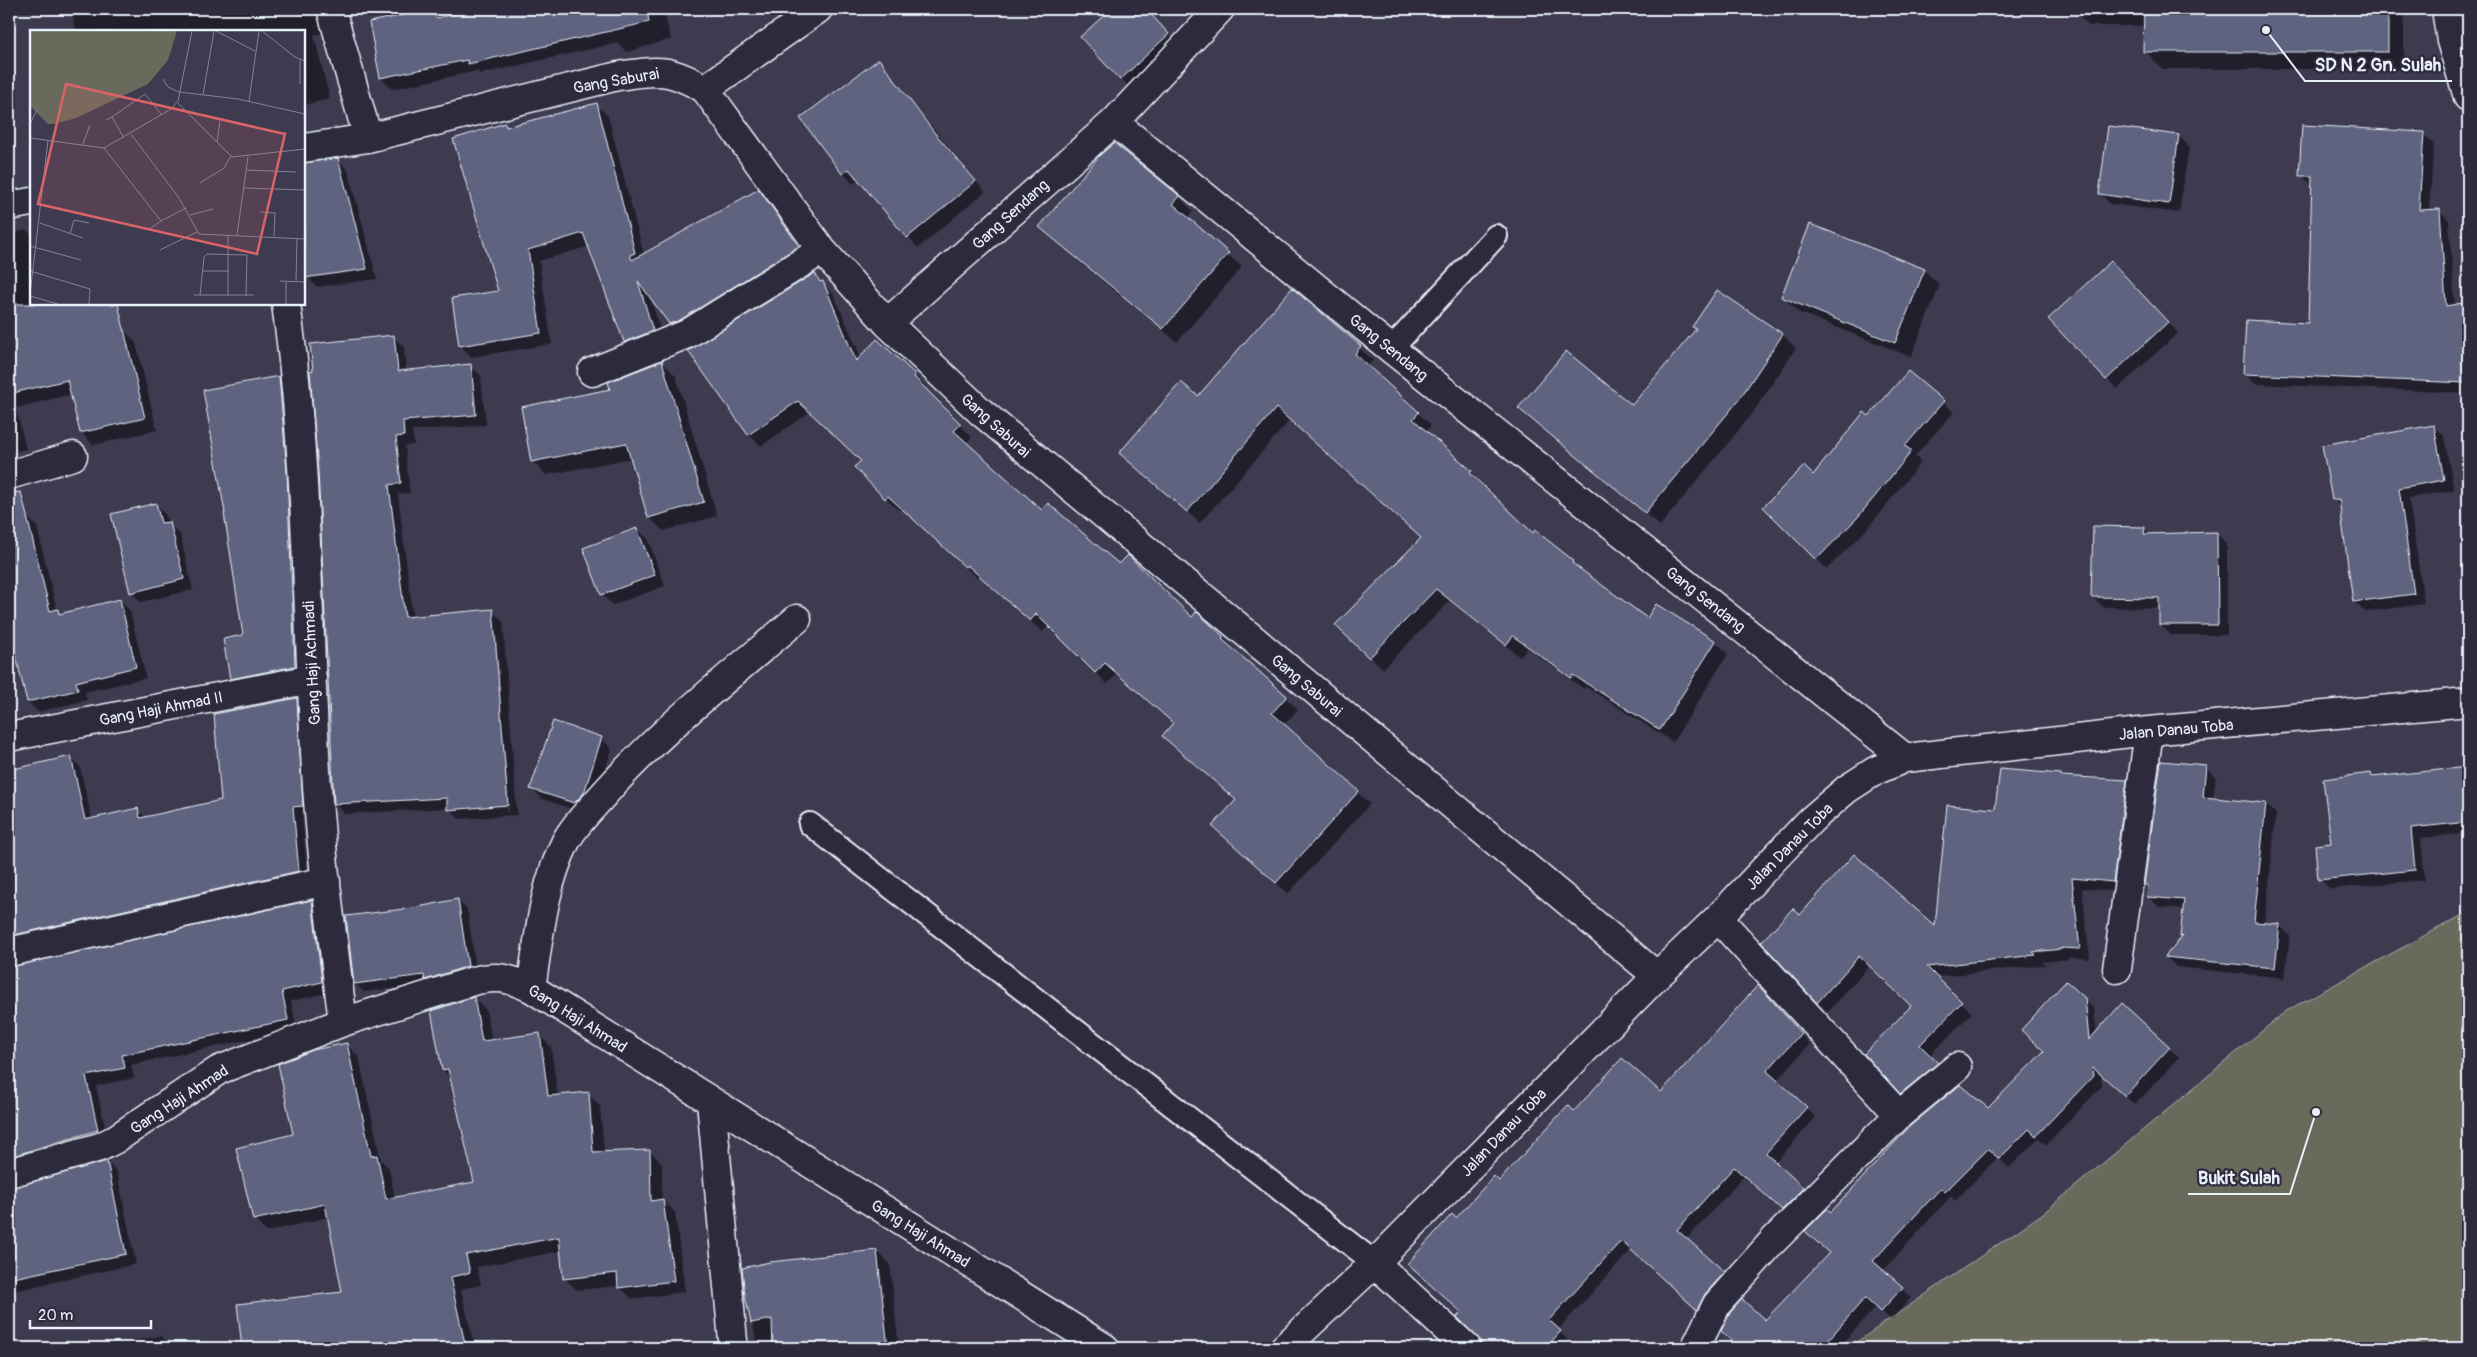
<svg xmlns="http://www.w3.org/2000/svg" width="2477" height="1357" viewBox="0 0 2477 1357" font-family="Pangolin,sans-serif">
<rect width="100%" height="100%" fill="#3e3b51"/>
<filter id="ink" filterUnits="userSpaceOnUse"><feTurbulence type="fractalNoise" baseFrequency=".02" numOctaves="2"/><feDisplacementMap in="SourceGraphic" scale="10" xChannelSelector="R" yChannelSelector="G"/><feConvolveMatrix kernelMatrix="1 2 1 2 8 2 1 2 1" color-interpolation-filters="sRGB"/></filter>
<g filter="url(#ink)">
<!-- green -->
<path fill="#696a5b" stroke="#a8aeaa" d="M2468,912V1348H1848L2042,1214L2286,1011Z"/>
<!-- shadow -->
<path fill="#0007" fill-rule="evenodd" d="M71,9H332L329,32L314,35L330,99L304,105V31H76Z
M394,9H663L671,39L627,52L618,43L480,74L477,71L392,89L381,78L371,23L396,18Z
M1113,9H1145L1179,45L1131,89L1082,37Z
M2022,9H2404V69H2162L2145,51V26H2089L2078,15L2028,14Z
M879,61L985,192L918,248L859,179L853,184L843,173L802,118Z
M596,105L608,116L644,255L758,191L770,203L810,258L682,335L650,296L664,342L637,353L625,342L590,246L539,261L552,344L472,357L460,345L499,292L504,125L508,128Z
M2423,134L2434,144L2429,211L2439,210L2449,220L2455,306L2462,305L2468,311V393L2255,384L2245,374L2309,324L2313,186L2301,175Z
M2179,136L2189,147L2179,213L2110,204L2100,193Z
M338,160L348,170L377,279L317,287L307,277L304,254V164Z
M1179,197L1193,211L1187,218L1242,267L1177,342L1121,294L1120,296L1040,227Z
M26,230L31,234V304H115L121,331L124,330L136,343L157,430L93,445L81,432L72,394L16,408L26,449L9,453V234Z
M1924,270L1940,285L1911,357L1798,312L1783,296Z
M2121,273L2178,333L2117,389L2107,379Z
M815,274L834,295L861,357L914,375L926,387L924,389L972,437L966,443L1042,512L1192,618L1223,637L1235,649L1233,651L1298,709L1284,725L1370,804L1288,894L1226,838L1237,801L1176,747L1174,724L1117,674L1107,684L1049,625L1043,632L979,576L977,578L901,507L898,510L856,467L862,461L810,412L761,446L749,435L690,351Z
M1292,290L1373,360L1367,367L1431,425L1425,432L1471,472L1533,535L1535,532L1585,575L1647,620L1716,642L1728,654L1673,742L1586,687L1584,689L1527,648L1520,657L1450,601L1383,669L1337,625L1422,538L1290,420L1200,523L1121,453L1198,398Z
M1717,291L1783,335L1796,348L1752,414L1660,526L1520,408L1632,407L1697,330Z
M393,337L404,347L406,371L471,366L481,376L486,425L412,431L414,445L405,446L410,493L398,494L413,617L492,611L503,621L517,815L459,819L449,808L345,814L335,804ZM492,620H495L509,812H507Z
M662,362L676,376L717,516L663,531L650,518L632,458L546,475L532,461L612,390Z
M1909,372L1954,412L1915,456L1921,462L1868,528L1827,569L1765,507L1813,477Z
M278,378L288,387L305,676L241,688L231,678L245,636Z
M2434,426L2444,436L2454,490L2409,498L2424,604L2365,612L2354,602L2341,508L2333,499Z
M155,505L166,515L168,524L180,534L193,590L141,602L131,592Z
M26,516L37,526L57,611L62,614L120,600L130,611L146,678L85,692L87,700L38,712L28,702L9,622V520Z
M2144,528L2151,535L2216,533L2227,544V635H2171L2160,625V608L2103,607L2092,596Z
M637,529L648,539L665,586L613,605L602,595L585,548Z
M296,699L306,709L312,816H302L308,881L9,950V771L70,757L80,767L92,819L137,809L146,818L222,801Z
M553,723L602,739L612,749L594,803L585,813L542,799L532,789Z
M2205,766L2216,777L2213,799L2266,804L2276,814L2265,924L2279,925L2290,936L2285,978L2176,967L2166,957L2183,938L2185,909L2159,907L2149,897V888L2145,884Z
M2371,774L2375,778L2466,780L2468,833L2421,838L2425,880L2330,889L2320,879L2332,844Z
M2063,778L2126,781L2136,791L2123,892L2082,888L2090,959L2068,957L2070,959L2042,962L2045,965L1936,977L1972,1013L1929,1056L1947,1074L1912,1103L1901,1093L1913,1007L1870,965L1828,1012L1818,1002L1800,916L1936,928L1996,810Z
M458,901L467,909L477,975L431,984L364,992L355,984L413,909Z
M312,902L322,911L332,992L291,1001L297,1029L131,1065L134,1078L96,1086L108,1140L9,1171V968Z
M1767,996L1810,1044L1776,1081L1816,1117L1775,1163L1813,1198L1792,1219L1744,1176L1686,1240L1733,1283L1707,1318L1631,1250L1558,1330L1570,1342L1564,1348H1491L1468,1327L1463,1313L1457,1220L1574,1113L1661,1094Z
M474,998L486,1010L492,1041L539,1035L551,1047L558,1096L588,1094L600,1106L604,1153L650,1151L662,1163V1200L675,1212L685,1292L632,1299L619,1286L577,1290L564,1278L562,1251L477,1267L481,1285L461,1289L475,1348H244L239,1305L344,1293L329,1217L266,1232L254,1219L294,1135L347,1045L359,1057L381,1160L389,1168L395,1198L476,1183L451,1078L443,1070L432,1012Z
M2084,999L2094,1009L2097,1033L2169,1048L2179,1057L2135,1105L2101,1074L2102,1086L2046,1145L2039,1138L2009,1168L1998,1157L1955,1201L1951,1196L1883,1271L1911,1298L1891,1320L1876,1307L1839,1347L1828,1337L1818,1348H1740L1732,1341L1765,1322L1830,1253L1831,1214L1988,1110L2045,1052Z
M107,1162L117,1172L136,1264L9,1292V1189Z
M877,1251L890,1264L899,1348H758L746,1296Z
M161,1336L173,1348H84Z
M928,1346L931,1348H907Z"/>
<!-- building -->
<path fill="#616380" stroke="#e8f1f8" d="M434,9L436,18L478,9H647L649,22L468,64L467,60L380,78L369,22Z
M1111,9H1146L1169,34L1120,80L1080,37Z
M2144,9H2388V52H2143Z
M879,59L934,132L976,181L907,238L849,169L842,174L800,118Z
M597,103L635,253L630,255L632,260L759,189L799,246L680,320L669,324L638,281L653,331L624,342L583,233L528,250L541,333L459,346L452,298L498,291L453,139L505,123L506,127Z
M2302,125L2424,132L2419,210L2440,209L2446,306L2462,303L2468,336V383L2243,374L2246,320L2308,323L2312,176H2299Z
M2108,126L2179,135L2169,204L2099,194Z
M1114,143L1180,196L1173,204L1229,253L1163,329L1039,227L1100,155Z
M338,158L367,269L304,278V163Z
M1810,224L1925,269L1895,343L1781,297Z
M2111,261L2168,322L2106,380L2048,319Z
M815,273L820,282L823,281L856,361L877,339L915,374L913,376L961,424L954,431L1042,510L1048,503L1119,564L1128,555L1192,617L1196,612L1198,613L1224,637L1222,639L1287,696L1272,713L1359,791L1276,883L1212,826L1236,800L1162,736L1173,723L1105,663L1095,673L1036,614L1030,621L967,565L965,567L888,496L885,499L854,467L861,461L798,401L748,435L688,351Z
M1292,288L1361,346L1355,354L1419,412L1413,419L1472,471L1470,473L1533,533L1535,530L1574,561L1572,563L1647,618L1656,604L1716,641L1660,730L1573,675L1571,678L1513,636L1506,645L1436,589L1369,658L1335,625L1421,538L1276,408L1187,512L1119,453L1181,382L1198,396Z
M1717,290L1783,334L1738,401L1645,513L1518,408L1566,351L1632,405L1696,329L1692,327Z
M9,304H118L145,418L80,433L67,380L9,394Z
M394,335L398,371L471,364L476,415L403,421L404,436L396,437L401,483L389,485L405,617L493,609L508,805L447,810V798L334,804L318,471L310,371L313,370L310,344Z
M662,361L704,502L648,518L626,443L531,462L521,407L610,389L608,382Z
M1908,371L1944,401L1905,446L1912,451L1858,517L1816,560L1763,507L1804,466L1813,475L1864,412L1869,416Z
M279,376L287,472L295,666L230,679L223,639L243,635L224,513H225L203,390Z
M2434,425L2444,480L2399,488L2414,594L2353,602L2339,499L2332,500L2322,445Z
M21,492L50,611L58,609L59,614L120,599L136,667L76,682L78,690L27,702L9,628V493Z
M156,503L161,523L170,522L184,579L130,593L111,514Z
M2093,526L2145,527L2144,534L2217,532L2218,625H2159V598L2091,597Z
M637,528L655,575L601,595L583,548Z
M297,698L303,806L293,807L299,871L9,936V770L71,756L85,820L138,808L140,818L221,800L214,714Z
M553,721L602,737L584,793L574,803L530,789Z
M2161,761L2206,765L2203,797L2266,803L2254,922L2280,924L2275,968L2164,957L2183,936L2180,937L2184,900L2147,897L2148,885H2144Z
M2468,767V822L2411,828L2415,870L2318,880L2315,845L2331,843L2323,779L2371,773L2372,777Z
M2000,769L2061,774V776L2127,780L2113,882L2072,878L2080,949L2061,948L2062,949L2033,952L2036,955L1927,967L1962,1002L1920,1045L1938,1063L1900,1094L1864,1054L1911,1006L1859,956L1817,1003L1761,942L1793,908L1800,915L1854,854L1935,926L1947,805L1995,809Z
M458,899L468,966L425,980L424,975L354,984L346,916L413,908Z
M312,900L322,982L282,991L288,1020L122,1055L125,1068L86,1076L98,1130L9,1157V967Z
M2066,981L2085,998L2089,1040L2122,1003L2170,1047L2125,1096L2092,1067L2093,1076L2036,1136L2029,1129L1999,1159L1988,1149L1945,1192L1941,1188L1873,1261L1903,1287L1880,1312L1865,1298L1821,1348H1739L1721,1331L1730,1313L1742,1299L1765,1320L1829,1253L1805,1231L1827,1209L1831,1212L1910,1126L1960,1085L1988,1108L2044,1051L2021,1030Z
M1758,985L1801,1033L1767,1071L1807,1107L1766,1153L1804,1188L1782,1210L1734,1167L1677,1230L1725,1272L1705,1294L1697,1310L1621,1241L1549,1320L1561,1331L1546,1348H1488L1457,1317L1461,1312L1407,1264L1452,1214L1456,1218L1494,1176L1499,1181L1568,1105L1574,1111L1622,1058L1661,1092Z
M474,997L482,1041L540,1033L548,1096L589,1092L593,1152L650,1150L651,1201L663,1199L674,1281L618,1288L617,1273L563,1279L559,1237L466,1255L470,1273L450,1277L466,1348H242L237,1304L342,1292L325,1204L253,1220L236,1148L293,1134L278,1064L313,1050L347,1043L371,1156L377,1155L386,1199L474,1182L448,1069L442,1070L431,1011Z
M107,1161L126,1254L9,1279V1188Z
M877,1250L888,1348H773L772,1319L751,1323L745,1296L742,1268L770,1262Z"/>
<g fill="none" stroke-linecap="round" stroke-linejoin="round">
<defs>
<path id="lane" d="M1391,349L1496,236
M810,824L1375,1263"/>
<path id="street" d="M331,9L368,138
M2446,9L2451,41L2468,97
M705,89L818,9
M1114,122L1220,9
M304,148L368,138L618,76C659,70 668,68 705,89L822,250L887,323L981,412L1657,976
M9,206L31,202
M286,304C307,452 307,603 315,752C319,842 332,932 343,1022
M887,323L1114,122L1391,349L1905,758
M592,372L687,334L822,250
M9,475L73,456
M9,737L312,679
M1718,918L1899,1115L1957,1067
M9,952L326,881
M2117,969L2149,731
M531,988C539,938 543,887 566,841C575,824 591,809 604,794C662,729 731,675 797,619
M711,1101L733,1341
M9,1173L100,1147L114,1140L219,1070L343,1022L473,981C498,975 508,978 531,988L1105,1348
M1375,1263L1467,1348
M1284,1348L1375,1263L1657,976L1718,918L1811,820L1847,789L1875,771L1905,758L2149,731L2468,702
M1695,1348L1717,1304L1774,1240L1899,1115"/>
</defs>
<!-- lane casing -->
<use href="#lane" stroke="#e8f1f8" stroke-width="26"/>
<!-- street casing -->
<use href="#street" stroke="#e8f1f8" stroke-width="31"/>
<!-- lane -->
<use href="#lane" stroke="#2f2a3d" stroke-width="22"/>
<!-- street -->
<use href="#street" stroke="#2f2a3d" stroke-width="28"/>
</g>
</g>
<g text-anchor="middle" stroke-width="4.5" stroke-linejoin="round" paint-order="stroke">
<!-- street labels -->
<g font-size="16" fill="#e8f1f8" stroke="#2f2a3d">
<text transform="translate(616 80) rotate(-10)" y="6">Gang Saburai</text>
<text transform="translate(1010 214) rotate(-42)" y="6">Gang Sendang</text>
<text transform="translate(1389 347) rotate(39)" y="6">Gang Sendang</text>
<text transform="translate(996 425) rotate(42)" y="6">Gang Saburai</text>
<text transform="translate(1706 599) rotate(38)" y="6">Gang Sendang</text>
<text transform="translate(311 663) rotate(-93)" y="6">Gang Haji Achmadi</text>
<text transform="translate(1307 685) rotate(40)" y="6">Gang Saburai</text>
<text transform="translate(161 708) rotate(-11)" y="6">Gang Haji Ahmad II</text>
<text transform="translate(2176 729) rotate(-5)" y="6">Jalan Danau Toba</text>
<text transform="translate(1789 846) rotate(-45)" y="6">Jalan Danau Toba</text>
<text transform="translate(578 1018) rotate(32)" y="6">Gang Haji Ahmad</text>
<text transform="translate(179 1099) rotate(-33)" y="6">Gang Haji Ahmad</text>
<text transform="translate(1503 1132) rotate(-46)" y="6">Jalan Danau Toba</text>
<text transform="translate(921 1233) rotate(32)" y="6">Gang Haji Ahmad</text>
</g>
</g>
<!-- overview -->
<g transform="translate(30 30)">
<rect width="275" height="275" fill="#3e3b51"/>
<path d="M0,1H147L138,30L118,54L46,88L24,94H18L0,76Z" fill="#696a5b"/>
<path fill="none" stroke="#828494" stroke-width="1" d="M186,1L225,21M232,1L265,27L275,31M270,30V54M133,49L138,57L149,62L208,69L275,84M173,65L184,1M219,71L229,1M148,73L202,127L275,119M82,87L115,64L132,85M76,90L82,87L94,108M0,94L7,80M101,104L149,168L169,204L275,209M0,108L74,118L141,79L148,71L162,1M187,112L190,91M52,116L60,95M74,118L131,191L156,178M217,140L266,142M170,153L194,138L201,126M214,158L275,160M230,182L245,183L244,206M160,185L183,179M10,193L53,208M118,200L131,191M40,204L44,190L59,193M198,205V266M207,205L218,127M0,216L51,230M130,220L167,202M0,241L60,259L59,274M172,241H199M250,251L275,252M256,252V274M266,252L267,209M0,264L18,111M164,265H224M170,265L174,227L177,224L217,225L216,266M0,266L28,274"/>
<path fill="#db6466" fill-opacity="0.15" stroke="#db6466" stroke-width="2.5" d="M36,54L255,104L227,224L8,174Z"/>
<rect width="275" height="275" fill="none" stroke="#e8f1f8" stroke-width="2.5"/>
</g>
<!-- callouts -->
<path fill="none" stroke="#e8f1f8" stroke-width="2" d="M2266 30L2305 81H2452M2316 1112L2290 1194H2188"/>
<g fill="#e8f1f8" stroke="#2f2a3d" stroke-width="2">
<circle cx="2266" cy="30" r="5"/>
<circle cx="2316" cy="1112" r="5"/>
</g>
<g font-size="18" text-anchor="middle" font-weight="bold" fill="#e8f1f8" stroke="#2f2a3d" stroke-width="4.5" stroke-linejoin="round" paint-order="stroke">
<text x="2378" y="71">SD N 2 Gn. Sulah</text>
<text x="2239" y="1184">Bukit Sulah</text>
</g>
<!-- margin -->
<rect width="2477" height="1357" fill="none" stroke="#2f2a3d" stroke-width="30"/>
<rect x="15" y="15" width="2447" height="1327" fill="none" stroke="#e8f1f8" stroke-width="2" filter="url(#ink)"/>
<!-- scale -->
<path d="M30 1320v8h121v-8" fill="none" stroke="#e8f1f8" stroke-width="2.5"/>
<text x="38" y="1320" font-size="15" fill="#e8f1f8" stroke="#2f2a3d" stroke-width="4" paint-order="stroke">20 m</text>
</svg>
